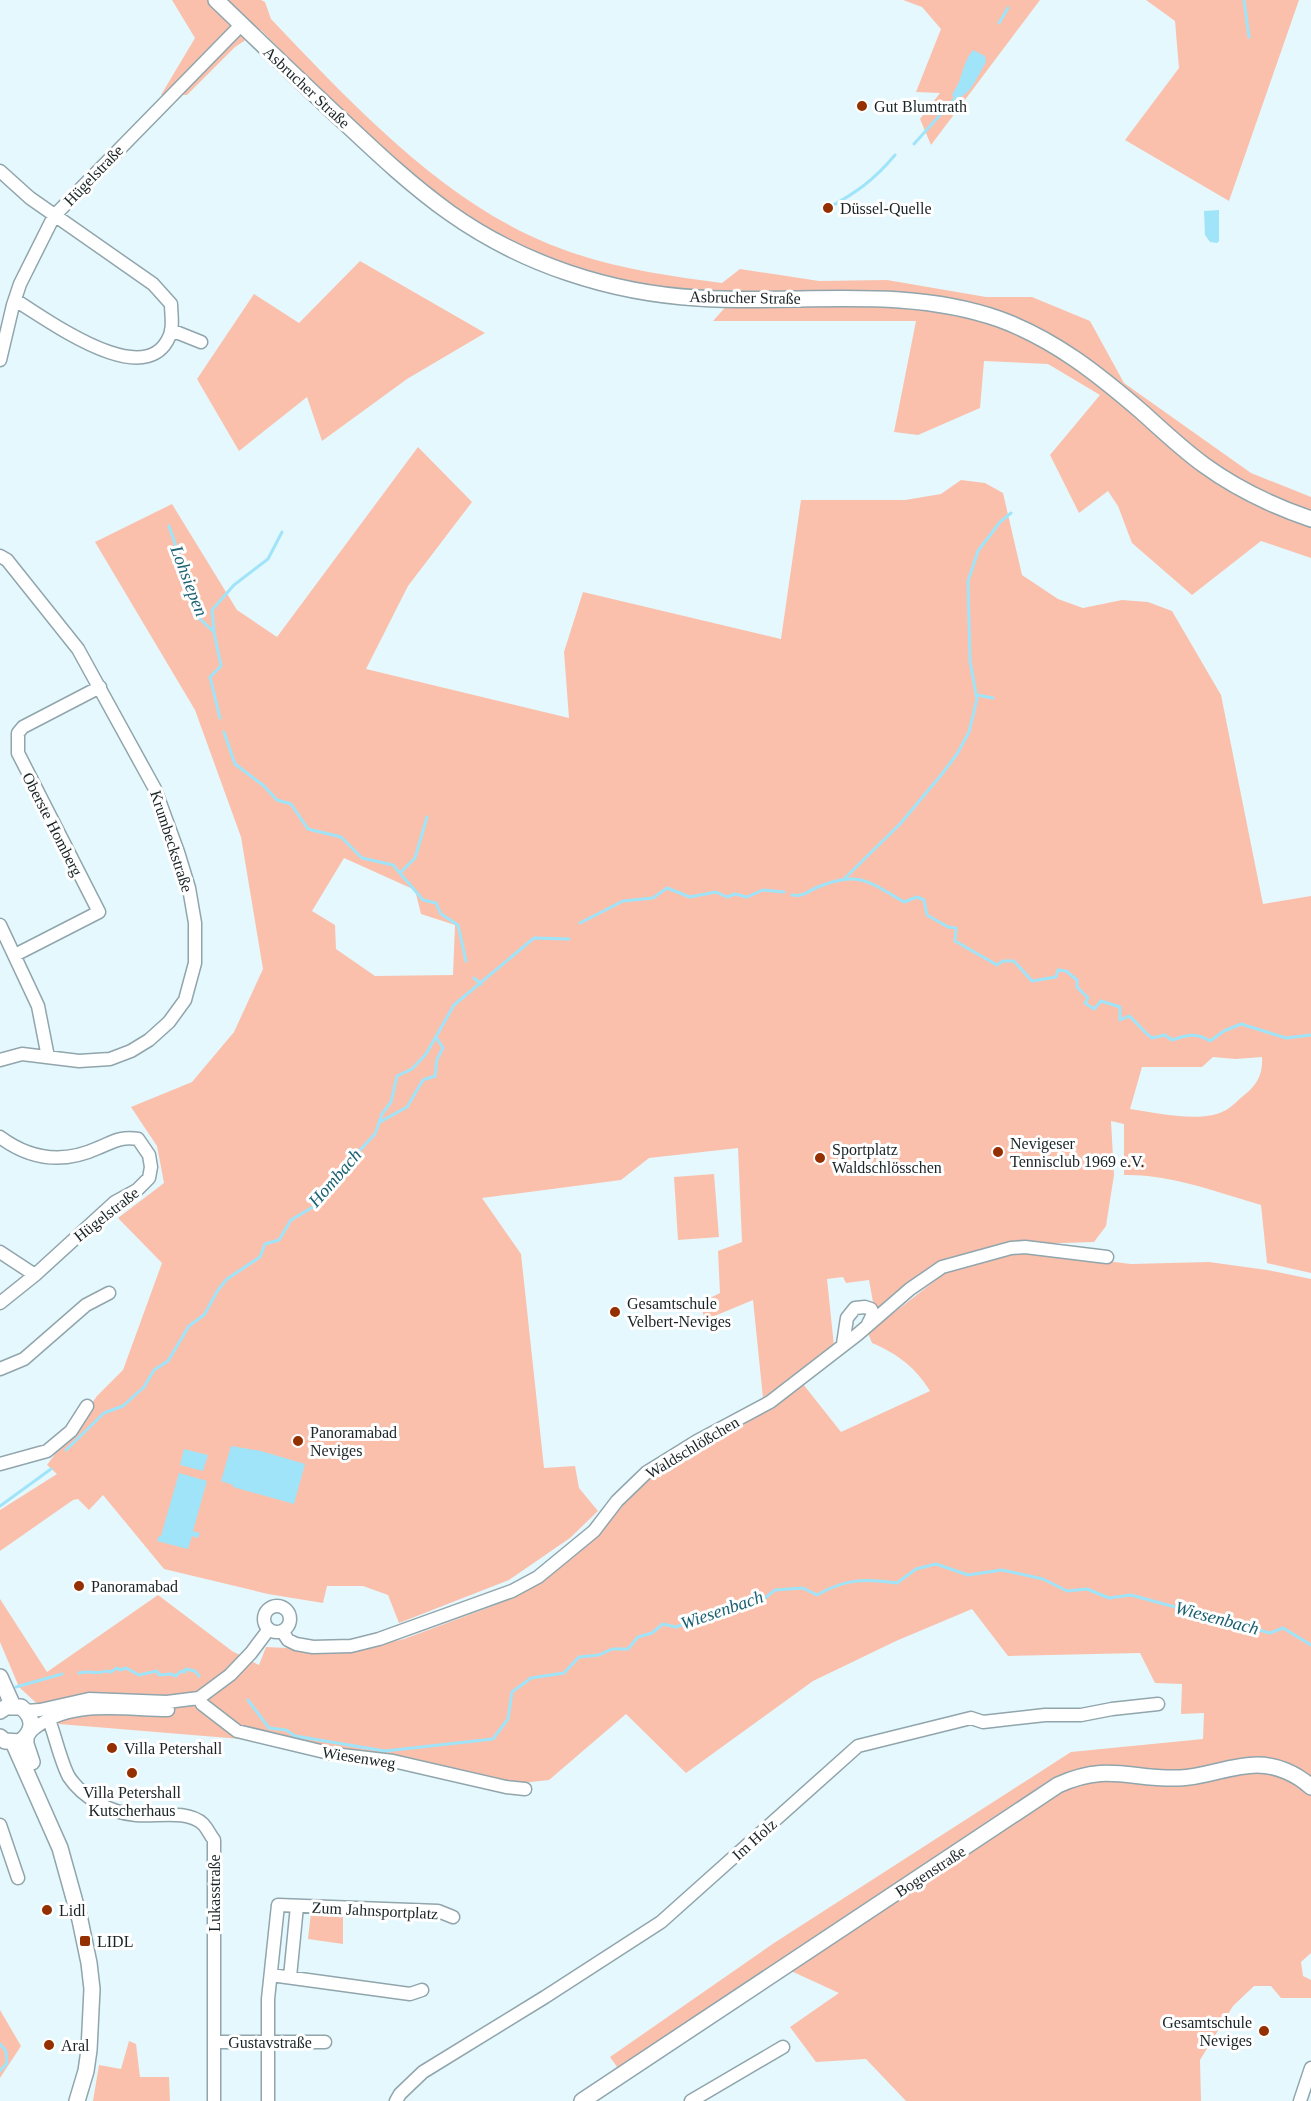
<svg xmlns="http://www.w3.org/2000/svg" width="1311" height="2101" viewBox="0 0 1311 2101" font-family="Georgia,serif">
<rect width="100%" height="100%" fill="#e5f8fe"/>
<!-- green -->
<path fill="#fac0ac" fill-rule="evenodd" d="M172,0H261L265,2L271,19C353,105 448,208 562,249C613,268 668,276 722,283L740,269L819,281L887,280L986,297H1032L1090,321L1124,383L1251,473L1311,497V558L1261,541L1192,595L1132,543L1118,506L1108,491L1079,513L1050,455L1100,395L1048,364L984,361L980,408L918,435L894,432L916,321H713L737,294L629,284L559,264L503,238L453,208L389,156L335,106L261,30L235,47L187,95H161L195,38Z
M903,0H1040L931,145L920,119L940,93L916,92L941,29L922,7Z
M1146,0H1299L1229,201L1125,140L1179,68L1175,21Z
M360,261L485,333L407,379L322,441L307,397L239,451L197,379L254,294L299,323Z
M418,447L472,502L408,586L366,669L569,718L564,652L583,592L781,639L801,500H905L941,494L961,480L985,483L1003,493L1022,575L1058,599L1083,608L1122,600L1148,602L1172,611L1221,695L1263,904L1311,896V1273L1267,1263L1261,1205C1216,1192 1171,1174 1124,1175V1124L1111,1121L1114,1175L1106,1226L1094,1242L1029,1244L943,1262L929,1267L875,1313L869,1280L846,1283L843,1277L827,1279L834,1346L798,1375L763,1398L753,1300L705,1320L700,1303L720,1293L718,1251L742,1242L738,1148L649,1158L621,1180L482,1198L521,1254L544,1468L575,1466L579,1488L598,1511L570,1538L509,1580L399,1623L388,1595L363,1586H327L323,1603L268,1594L164,1569L103,1495L89,1510L78,1499L73,1500L0,1551V1510L57,1474L47,1465L97,1396L123,1370L162,1263L118,1218L164,1183L157,1146L131,1107L192,1082L234,1032L263,969L241,837L195,710L95,542L172,504L237,610L277,637ZM344,858L415,890L421,914L455,925L453,975L375,976L336,949L335,925L312,911ZM1213,1057L1236,1059L1262,1057C1263,1075 1257,1085 1243,1096C1237,1101 1231,1108 1224,1111C1201,1123 1156,1113 1130,1109L1142,1067H1202Z
M714,1174L719,1237L678,1240L674,1177Z
M1024,1251L1131,1264L1209,1262L1267,1270L1311,1279V1953L1301,1962L1303,1976L1311,1980V1998H1281L1271,1986H1254L1233,2006L1200,2060L1201,2101H906L866,2059L816,2062L790,2027L839,1993L791,1971L625,2078L610,2057L774,1943L1071,1752L1203,1739L1204,1713L1181,1714L1182,1684L1155,1683L1140,1653L1008,1656L972,1609L896,1641L813,1681L686,1773L626,1714L549,1780L512,1784L278,1742L59,1724L19,1687L0,1642V1599L47,1672L158,1595L232,1651L259,1665L266,1647L352,1651L404,1639L514,1598L558,1569L602,1529L642,1484L689,1452L773,1407L803,1384L841,1432L930,1391C916,1368 898,1354 872,1343L868,1333L946,1272L1007,1252Z
M311,1912L343,1914V1944L308,1939Z
M0,2010L21,2046L0,2078Z
M129,2041L136,2044L140,2077H169L170,2101H93L99,2065L121,2069Z"/>
<!-- water -->
<path fill="#a0e4f9" d="M973,50L985,56L986,62C978,75 971,96 955,99L952,95C954,90 957,87 959,82C963,70 965,60 973,50Z
M1219,210V241L1217,243L1210,242L1205,235L1204,211Z
M231,1446L261,1451L305,1464L294,1504L233,1487V1485L221,1481Z
M184,1449L208,1455L203,1471L180,1465Z
M179,1473L207,1481L193,1531L200,1533L198,1538L192,1536L188,1549L157,1541L159,1536H161Z"/>
<g fill="none" stroke-linecap="round" stroke-linejoin="round">
<!-- stream -->
<path stroke="#a0e4f9" stroke-width="3" d="M1244,0L1249,37
M999,23L1008,8
M914,144L957,96
M828,208C856,193 874,180 895,155
M169,526L195,601L199,618L214,632L221,666L210,677L220,718
M214,631L212,610L234,585L268,559L282,532
M977,695L993,698
M224,732L235,764L264,786L277,800L291,804L308,829L341,837L362,858L393,865L423,900L436,903L441,914L458,925L466,961
M400,873L415,858L427,817
M844,879L900,824L942,774L957,754L969,732L977,699L970,661L968,581L978,551L1000,522L1011,513
M792,895C804,897 808,891 818,887C859,870 869,882 904,902L917,897L924,900L927,915L948,927L956,928L955,941L997,965L1003,961H1014L1032,981L1056,977L1058,970L1066,971L1077,980V987L1088,998L1085,1003L1094,1009L1101,1001L1120,1007V1020L1129,1016C1138,1023 1143,1032 1152,1038L1165,1035L1172,1040C1187,1035 1196,1032 1210,1041L1224,1031L1241,1024L1286,1038L1311,1035
M580,923L623,901L653,898L667,888L690,897L716,892L727,897L735,894L747,897L763,890L784,892
M474,978L481,984
M380,1122L407,1107L423,1080L435,1076L437,1059L443,1048L436,1037
M66,1450L104,1413L123,1406L144,1387L154,1370L168,1361L189,1326L204,1315L218,1290L227,1279L260,1257L265,1244L279,1240L291,1220L313,1207L334,1174L349,1162L375,1134L382,1114L391,1102L397,1076L412,1069L426,1054L454,1005L534,938L569,939
M0,1506L51,1469
M79,1673C89,1670 97,1675 106,1671L111,1672L117,1668L120,1670L126,1668L139,1675L157,1671L159,1675L171,1674L176,1676L181,1671L185,1672L186,1669L195,1671L199,1676
M16,1687L62,1674
M248,1700L269,1728L286,1730L295,1736L385,1751L493,1739L508,1719L512,1692L531,1678L564,1673L579,1657L599,1655L612,1649H628L638,1637L652,1633L663,1624L676,1627L707,1615L729,1611L742,1600L765,1598L775,1590L803,1588L817,1595C845,1579 865,1578 897,1583L916,1569L936,1564L968,1575L1002,1570L1043,1579L1067,1591L1087,1589L1109,1598L1131,1595L1270,1633L1283,1628L1311,1645
M0,2044L6,2051L7,2063L0,2071"/>
<defs>
<path id="minor" d="M0,171L30,198L153,284L171,304C171,312 173,324 171,332C150,397 47,319 15,300
M171,330L201,342
M0,360L13,305L20,284L54,216L242,24
M0,556L7,560L78,649L155,789L178,852L189,888L195,923V963L185,1000L169,1022L149,1040L131,1051L110,1059L79,1061L22,1054L0,1060
M0,925L38,1006L48,1057
M15,955L99,912L18,753V733L23,727L100,687
M0,1137C31,1160 63,1164 98,1148C113,1142 121,1136 138,1139L149,1155L151,1167L149,1178L137,1190L115,1202L35,1275L0,1303
M0,1252L35,1275
M843,1344L847,1318L855,1308L865,1307L871,1309L873,1314L868,1324
M0,1369L24,1359L86,1305L109,1293
M0,1464L47,1451L71,1431L87,1406
M264 1619a13 13 0 1 1 26 0a13 13 0 1 1-26 0Z
M282,1631L288,1640L296,1644L313,1647L351,1646L379,1639L512,1591L538,1577L594,1531L617,1501L647,1472L697,1441L770,1402L858,1334L910,1289L942,1267L1011,1248L1025,1247L1107,1257
M199,1698L202,1704L237,1731L333,1754L393,1761L506,1787L525,1789
M26,1711L40,1710L89,1699L167,1702L199,1698L230,1675L251,1653L269,1629
M49,1720C55,1735 61,1763 69,1777C83,1798 111,1813 136,1815C156,1817 187,1809 203,1824C207,1828 210,1835 214,1840V2101
M30,1732C67,1698 123,1710 168,1710
M0,1825L18,1878
M271,1975L410,1994L422,1990
M290,1977L297,1906
M214,2042H325
M268,2101V1999L278,1905L438,1911L453,1917
M396,2101L400,2094L423,2072L545,1997L661,1922L858,1746L971,1718L983,1722L1045,1715H1081L1112,1709L1158,1704
M691,2101L783,2047
M1300,2101L1311,2068"/>
<path id="major" d="M216,0C259,41 301,82 344,122C378,154 412,186 450,213C522,264 610,293 698,298C799,305 901,285 999,319C1054,339 1098,374 1142,412C1162,430 1182,449 1204,465C1237,489 1273,506 1311,519
M0,1677L13,1706
M0,1711L6,1707H21C35,1718 34,1731 20,1742L5,1741L0,1737
M26,1737V1744L32,1762
M13,1742L60,1848L80,1920L89,1963L92,1989L89,2050L86,2071L77,2101
M582,2101L1058,1785C1108,1762 1131,1780 1180,1778C1206,1777 1231,1765 1257,1765C1277,1765 1297,1774 1311,1787"/>
</defs>
<!-- minor casing -->
<use href="#minor" stroke="#90a5ac" stroke-width="15"/>
<!-- major casing -->
<use href="#major" stroke="#90a5ac" stroke-width="18"/>
<!-- minor -->
<use href="#minor" stroke="#fff" stroke-width="12"/>
<!-- major -->
<use href="#major" stroke="#fff" stroke-width="15"/>
</g>
<!-- markers -->
<g fill="#942f00" stroke="#fff" stroke-width="2">
<circle cx="862" cy="106" r="6"/>
<circle cx="828" cy="208" r="6"/>
<circle cx="998" cy="1152" r="6"/>
<circle cx="820" cy="1158" r="6"/>
<circle cx="615" cy="1312" r="6"/>
<circle cx="298" cy="1441" r="6"/>
<circle cx="79" cy="1586" r="6"/>
<circle cx="112" cy="1748" r="6"/>
<circle cx="132" cy="1773" r="6"/>
<circle cx="47" cy="1910" r="6"/>
<rect x="79" y="1935" width="12" height="12" rx="3"/>
<circle cx="1264" cy="2031" r="6"/>
<circle cx="49" cy="2045" r="6"/>
</g>
<g text-anchor="middle" stroke-width="6" stroke-linejoin="round" paint-order="stroke">
<!-- street labels -->
<g font-size="16" fill="#1a2325" stroke="#fff">
<text transform="translate(307 87) rotate(43)" y="6">Asbrucher Straße</text>
<text transform="translate(93 175) rotate(-46)" y="6">Hügelstraße</text>
<text transform="translate(745 297) rotate(1)" y="6">Asbrucher Straße</text>
<text transform="translate(53 824) rotate(63)" y="6">Oberste Homberg</text>
<text transform="translate(172 841) rotate(72)" y="6">Krumbeckstraße</text>
<text transform="translate(106 1214) rotate(-38)" y="6">Hügelstraße</text>
<text transform="translate(692 1447) rotate(-31)" y="6">Waldschlößchen</text>
<text transform="translate(359 1757) rotate(9)" y="6">Wiesenweg</text>
<text transform="translate(754 1839) rotate(-42)" y="6">Im Holz</text>
<text transform="translate(930 1871) rotate(-33)" y="6">Bogenstraße</text>
<text transform="translate(214 1893) rotate(-90)" y="6">Lukasstraße</text>
<text transform="translate(375 1910) rotate(3)" y="6">Zum Jahnsportplatz</text>
<text x="270" y="2048">Gustavstraße</text>
</g>
<!-- poi labels -->
<g font-size="16" fill="#1a2325" stroke="#fff" text-anchor="start">
<text x="874" y="112">Gut Blumtrath</text>
<text x="840" y="214">Düssel-Quelle</text>
<text x="1010" y="1149">Nevigeser<tspan x="1010" dy="18">Tennisclub 1969 e.V.</tspan></text>
<text x="832" y="1155">Sportplatz<tspan x="832" dy="18">Waldschlösschen</tspan></text>
<text x="627" y="1309">Gesamtschule<tspan x="627" dy="18">Velbert-Neviges</tspan></text>
<text x="310" y="1438">Panoramabad<tspan x="310" dy="18">Neviges</tspan></text>
<text x="91" y="1592">Panoramabad</text>
<text x="124" y="1754">Villa Petershall</text>
<text x="132" y="1798" text-anchor="middle">Villa Petershall<tspan x="132" dy="18">Kutscherhaus</tspan></text>
<text x="59" y="1916">Lidl</text>
<text x="97" y="1947">LIDL</text>
<text x="1252" y="2028" text-anchor="end">Gesamtschule<tspan x="1252" dy="18">Neviges</tspan></text>
<text x="61" y="2051">Aral</text>
</g>
<!-- water labels -->
<g font-size="18" font-style="italic" fill="#196072" stroke="#fff">
<text transform="translate(189 581) rotate(69)" y="6">Lohsiepen</text>
<text transform="translate(335 1178) rotate(-49)" y="6">Hombach</text>
<text transform="translate(722 1610) rotate(-19)" y="6">Wiesenbach</text>
<text transform="translate(1217 1618) rotate(15)" y="6">Wiesenbach</text>
</g>
</g>
</svg>
